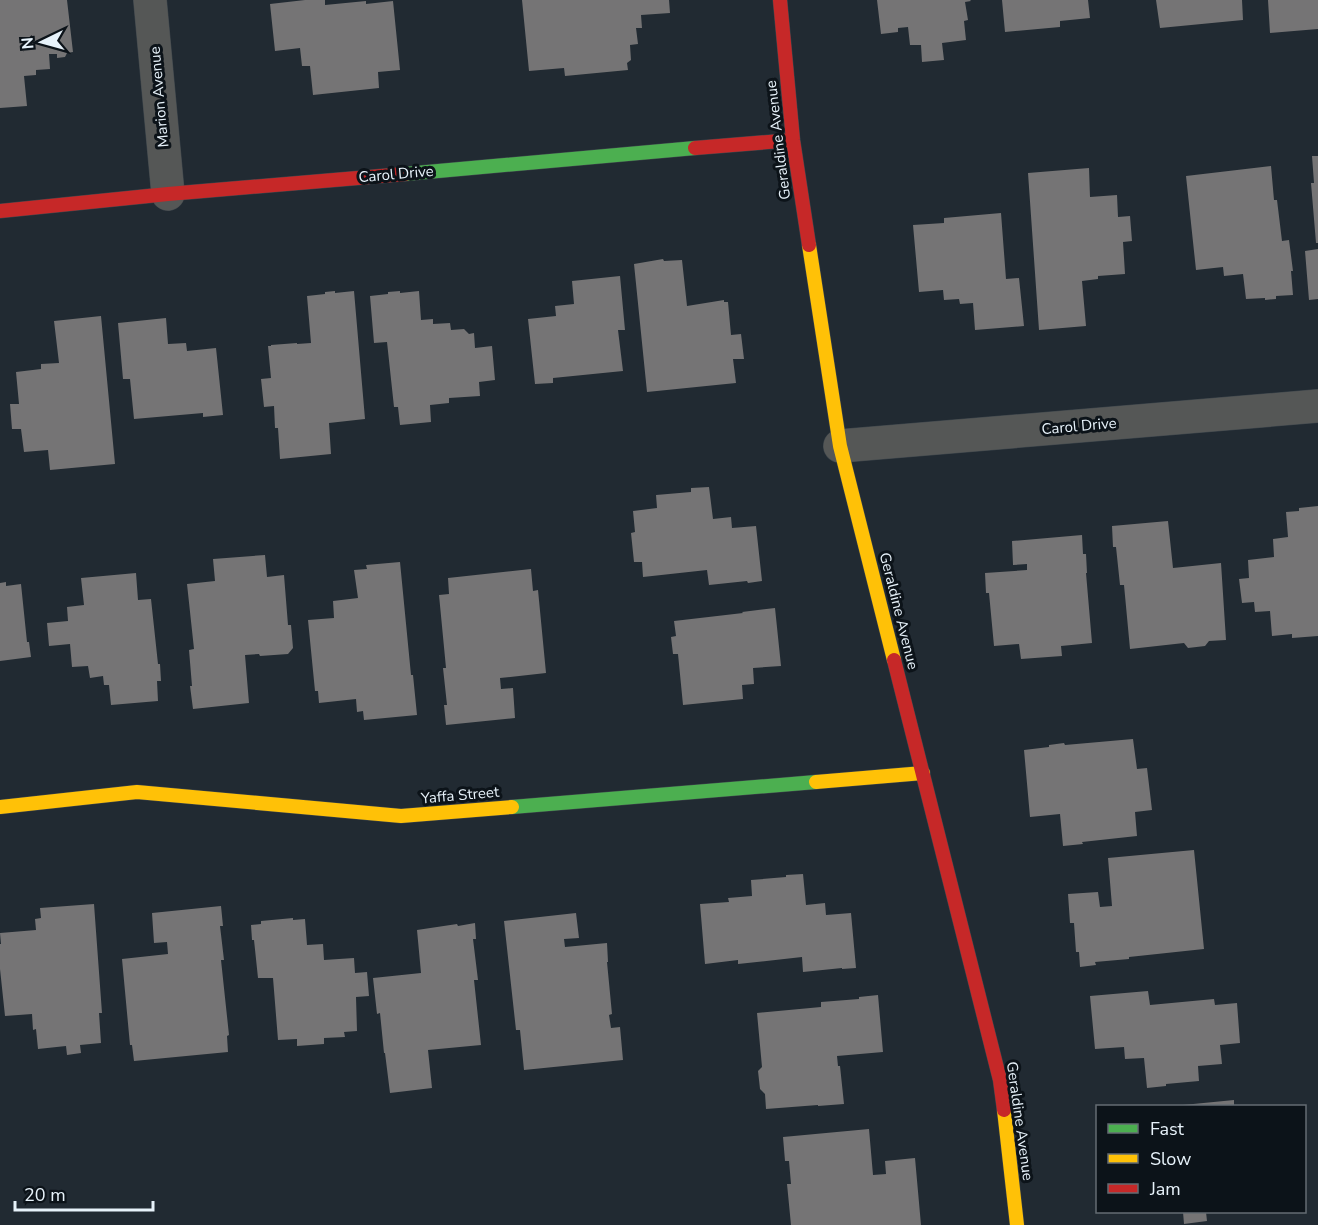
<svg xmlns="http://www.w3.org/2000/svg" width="1318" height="1225" viewBox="0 0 1318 1225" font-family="'Nunito Sans',sans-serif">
<rect width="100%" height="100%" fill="#212a32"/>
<!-- building -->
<path fill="#757475" d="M0,0H67L73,52L67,53L65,57L57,58V54H49L50,69L36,70V75L24,76L27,106L0,108Z
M305,0H325V5L366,1V4L393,1L400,70L378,72L379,88L313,95L310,66H302L300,48L275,51L270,4Z
M522,0H669L670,13L641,15L642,28H636L638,44L630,45L631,60L627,63L628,70L565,76L564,68L529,71Z
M877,0H970L971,1L965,2L968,20L964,21L966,40L942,43L944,60L922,62L921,45H910L908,27L898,28V32L881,34Z
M1002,0H1088L1090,18L1060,21V27L1005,32Z
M1156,0H1242L1243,20L1160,28Z
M1268,0H1318V29L1270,33Z
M1312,156H1318V243H1316L1311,183H1314Z
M1271,166L1274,200H1277L1282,241L1289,240L1293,271H1291L1293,295L1276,296V299L1265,300V298L1246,299L1243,274L1224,276L1223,267L1196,270L1186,176Z
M1089,168L1090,197L1117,195L1118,217L1130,216L1132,241L1123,242L1125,274L1098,276V279L1082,281L1086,326L1039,330L1028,173Z
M1001,213L1006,279L1019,278L1024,326L975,330L973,303L960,304L959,299L944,300L943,290L919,292L913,225L944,223V218Z
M1318,249V299L1309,300L1305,251Z
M663,259L664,261L682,260L687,306L724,300V302H728L731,335L741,334L744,359H733L736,383L647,392L634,264Z
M620,276L625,330H618L623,371L553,378V383L535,384L528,319L556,316L555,306L574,304L572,281Z
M335,291V293L354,291L365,419L329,423L331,454L280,459L278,428H275L274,406L264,407L261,379L271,378L268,346H271V345L297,343V344L311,343L307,296L325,294V292Z
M400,291V293L419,291L421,320L433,319V324L450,323L451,330L464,329L469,334L474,333L475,348L492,346L495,380L479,382L480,396L449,398V403L430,405L431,422L400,425L398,407H394L387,342L374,343L370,296L388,294V292Z
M101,316L115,464L50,470L48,450L24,452L21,429H12L10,404H19L16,372L41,369V364L59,363L54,321Z
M166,318L168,344L186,343L187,351L216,348L223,415L203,417V413L134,419L130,379H123L118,323Z
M709,487L713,519L731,517L732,528L756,526L762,581L748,583L747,581L709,585L707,570L643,577L642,562H634L631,533L635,532L633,511L657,508L656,495L691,492V488Z
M1318,506V636L1292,638V634L1272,636L1270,611L1255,612L1254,602L1242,603L1239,579L1249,578L1248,560L1274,557L1273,539L1288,537L1286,512L1299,511V508Z
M1168,521L1173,568L1221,563L1226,640L1209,641L1205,646L1188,648L1184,643L1130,649L1124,585H1120L1116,547H1113L1112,526Z
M1082,535L1083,554H1086L1087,573H1086L1092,643L1061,646L1062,656L1021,659L1019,644L994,646L989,593H986L985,573L1027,570V564L1013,565L1012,541Z
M265,555L267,577L284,575L288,625H291L293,648L288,654L260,656L259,654L245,655L249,703L193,709L190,686H192L189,650L194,649L187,584L215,581L213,559Z
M400,562L411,675H413L417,715L364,720L363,711L357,712L356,699L319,703L318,691H315L308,620L334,618L333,601L358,598L354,570L367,569L366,565Z
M531,569L533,591L538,590L546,673L500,678L501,689L513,688L515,718L446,725L444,705H447L443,668H446L439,595L449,594L448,578Z
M136,573L138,600L151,599L158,664H160L161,681H157L158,701L111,705L109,685H104L103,676L90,678L88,666L72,667L70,644L49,646L47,623L68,621L67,607L84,605L81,578Z
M6,582V586L21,584L27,642H29L31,657L0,661V583Z
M775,608L781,666L753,668L754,684L742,685L743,699L683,705L678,654H673L671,637L676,636L674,621L743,613L742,612Z
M1133,739L1137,769L1147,768L1152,810L1135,812L1137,836L1082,842L1083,844L1063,846L1060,814L1030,817L1024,750L1049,747V745L1064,743L1065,745Z
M1194,850L1204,949L1129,957V959L1095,962L1096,965L1080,967L1079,952H1076L1074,923H1070L1068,894L1098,892L1100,907L1112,906L1108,858Z
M803,874L806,905L825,903L826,915L851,913L856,968L842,969V968L803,972L802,957L738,964V960L705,964L700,904L729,902L728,898L752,896L751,880L786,877V875Z
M94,904L102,1013H99L101,1043L80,1045L81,1053L67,1055L66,1046L38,1049L36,1029L33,1030L32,1014L5,1016L0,969V944H1L0,933L36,930L35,919L41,918L40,908Z
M221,906L223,926H220L224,960H221L229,1035L227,1036L228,1052L134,1061L132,1045H130L122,959L168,954L167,942L154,943L152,913Z
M576,913L579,938L564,939L565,947L607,943L608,962H607L612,1014L609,1015L611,1028L620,1027L623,1060L524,1070L520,1030H516L504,921Z
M293,918V920L305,919L307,945L323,944L324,960L354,958L355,973L367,972L369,996L356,997L357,1031L344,1032L345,1037L324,1038V1044L297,1046V1039L278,1040L273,978H258L254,940H252L251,925L261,924V921Z
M475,923L476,939H473L478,980H474L481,1045L428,1050L432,1088L390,1093L385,1053H384L380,1013L377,1014L373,978L421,973L417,930L457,924L458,926Z
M1148,991L1150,1005L1214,999L1215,1005L1237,1003L1240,1043L1220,1045L1222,1064L1198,1066L1199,1081L1166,1084V1086L1147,1088L1144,1058L1125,1059L1124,1047L1095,1049L1090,996Z
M878,995L883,1052L837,1056L838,1066H840L844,1104L818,1106V1105L766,1109L765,1094L760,1089L758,1071L762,1067L757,1013L821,1007V1002L859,999V997Z
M1234,1100V1106H1183V1105Z
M869,1129L873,1175L886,1174L885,1161L915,1158L921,1225H791L787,1184H791L789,1161H785L783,1137Z
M1183,1212H1206L1207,1221L1184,1224Z"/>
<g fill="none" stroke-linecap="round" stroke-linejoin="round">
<defs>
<path id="street" d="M150,0L168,194
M840,446L1318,406"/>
<path id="fast" d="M405,174L695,148
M512,807L816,782"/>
<path id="slow" d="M809,245L840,446L894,660
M816,782L923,773
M0,807L137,792L401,816L512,807
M1004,1110L1017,1225"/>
<path id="jam" d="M780,0L793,140L809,245
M695,148L793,140
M0,211L168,194L405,174
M894,660L1000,1080L1004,1110"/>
</defs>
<!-- street casing -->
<use href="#street" stroke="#3e464c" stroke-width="34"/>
<!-- fast casing -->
<use href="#fast" stroke="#3e464c" stroke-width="15"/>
<!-- slow casing -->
<use href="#slow" stroke="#3e464c" stroke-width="15"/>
<!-- jam casing -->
<use href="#jam" stroke="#3e464c" stroke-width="15"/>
<!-- street -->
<use href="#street" stroke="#555756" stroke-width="33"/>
<!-- fast -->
<use href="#fast" stroke="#4caf50" stroke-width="14"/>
<!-- slow -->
<use href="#slow" stroke="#ffc107" stroke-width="14"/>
<!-- jam -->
<use href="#jam" stroke="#c62828" stroke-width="14"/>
</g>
<g text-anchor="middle" stroke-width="6" stroke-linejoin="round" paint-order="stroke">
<!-- street labels -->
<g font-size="15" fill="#e7f2fa" stroke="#0c1319">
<text transform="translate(159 97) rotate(-95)" y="5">Marion Avenue</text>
<text transform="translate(778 140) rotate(-97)" y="5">Geraldine Avenue</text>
<text transform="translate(396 174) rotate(-5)" y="5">Carol Drive</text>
<text transform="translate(1079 426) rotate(-5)" y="5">Carol Drive</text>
<text transform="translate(899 611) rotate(76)" y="5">Geraldine Avenue</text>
<text transform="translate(460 795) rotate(-5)" y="5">Yaffa Street</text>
<text transform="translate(1020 1121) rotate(82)" y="5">Geraldine Avenue</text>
</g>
</g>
<!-- legend -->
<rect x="1096" y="1105" width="210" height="108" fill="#0c1319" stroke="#646c73" stroke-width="1.5"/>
<rect x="1108" y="1124" width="30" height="9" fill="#4caf50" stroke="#646c73" stroke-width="1.5"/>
<text x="1150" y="1135" font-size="18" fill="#e7f2fa">Fast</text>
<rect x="1108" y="1154" width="30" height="9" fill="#ffc107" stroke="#646c73" stroke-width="1.5"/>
<text x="1150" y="1165" font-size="18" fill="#e7f2fa">Slow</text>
<rect x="1108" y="1184" width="30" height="9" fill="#c62828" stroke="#646c73" stroke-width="1.5"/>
<text x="1150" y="1195" font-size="18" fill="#e7f2fa">Jam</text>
<!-- north arrow -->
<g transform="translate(42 42) rotate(265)" stroke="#0c1319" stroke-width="4.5" paint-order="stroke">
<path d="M0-4.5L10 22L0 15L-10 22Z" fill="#e7f2fa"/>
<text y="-9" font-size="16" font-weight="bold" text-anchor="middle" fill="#e7f2fa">N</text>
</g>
<!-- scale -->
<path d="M15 1201v9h138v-9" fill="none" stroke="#e7f2fa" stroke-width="3"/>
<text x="24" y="1201" font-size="18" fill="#e7f2fa" stroke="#0c1319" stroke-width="4.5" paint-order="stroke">20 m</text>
</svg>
